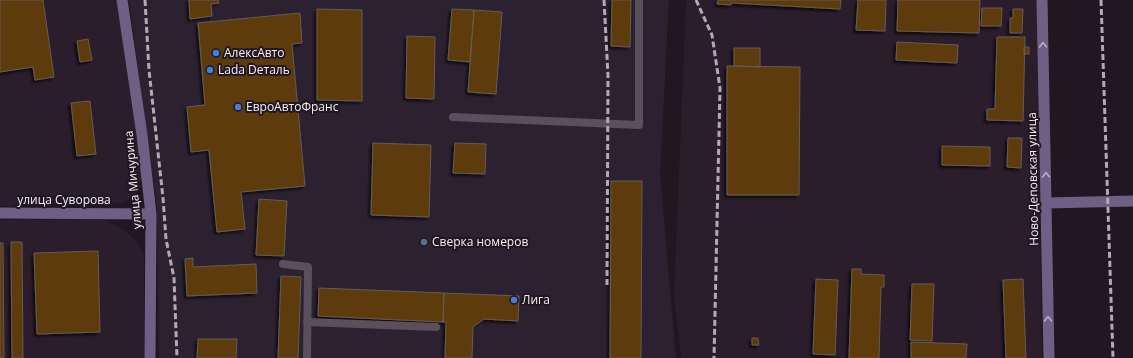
<svg xmlns="http://www.w3.org/2000/svg" width="1133" height="358" viewBox="0 0 1133 358" font-family="'Open Sans',sans-serif">
<defs>
<filter id="shadow"><feDropShadow dx="-2.5" dy="2.5" stdDeviation="1" flood-color="#0009"/></filter>
</defs>
<rect width="100%" height="100%" fill="#201721"/>
<!-- commercial -->
<path fill="#2c2130" d="M129,0H669L660,174L676,358H159L157,207Z"/>
<!-- built -->
<path fill="#2b1d2b" d="M0,0H117L142,173L139,191L125,203L104,204L0,206Z
M686,0H1037L1042,358H681L674,296Z
M102,219L117,226L130,235L139,244L144,255V358H0V220Z"/>
<!-- building -->
<path fill="#5d3a10" stroke="#675c51" filter="url(#shadow)" d="M0,0H43L54,77L35,80L33,67L0,72Z
M189,0H218L219,3L211,4L212,16L190,19Z
M612,0H631L630,47L611,46Z
M718,0H841L840,9L731,3V5L717,4Z
M858,0H886L885,31L856,30Z
M898,0H980L979,33L897,31Z
M982,8H1002L1001,26H981Z
M317,9L362,10V101L317,100Z
M452,9L474,10L470,62L448,60Z
M1013,9H1023L1022,33H1010V18H1013Z
M474,10L502,12L496,94L468,92Z
M300,13L302,43L292,44L305,186L241,192L245,229L217,232L209,150L191,152L187,107L205,105L198,23Z
M407,36L435,37L434,99L406,98Z
M997,37H1025L1023,121L987,120V109H995Z
M88,39L92,60L80,62L77,41Z
M897,42L958,45L957,63L896,60Z
M1024,47H1029V54H1024Z
M734,48H760V67L734,66Z
M727,66L800,67L799,195H727Z
M90,101L96,154L77,156L71,103Z
M1008,138H1022L1021,168L1007,167Z
M373,143L431,145L429,217L371,215Z
M455,143L486,144L485,174L453,173Z
M942,146L990,147V166L942,165Z
M611,181H642L641,358H610Z
M259,199L287,201L284,256L256,255Z
M11,242H22L23,358H12Z
M0,243H3L4,358H0Z
M98,251L100,332L37,334L34,253Z
M193,258V267L256,264L257,293L187,296L185,259Z
M852,269H861V274L884,275V287H881L879,358H849Z
M281,276L301,277L298,358H278Z
M816,279L838,280L835,355L813,354Z
M1023,279L1026,358H1006L1003,280Z
M912,284H934L932,341L910,340Z
M319,288L444,293L443,322L318,316Z
M444,293L519,296L518,321L484,319L473,327L472,358H445L446,322H443Z
M752,338H758L759,345H752Z
M198,339H237L236,358H197Z
M911,342L967,344L966,358H911Z"/>
<g fill="none" stroke-linecap="round" stroke-linejoin="round">
<!-- street -->
<path stroke="#5a505b" stroke-width="8" d="M453,117L639,125V0
M283,264L308,267L307,358
M307,322L436,327"/>
<!-- secondary -->
<path stroke="#6e6084" stroke-width="11" d="M122,0L142,135L151,214L150,358
M1042,0L1049,358
M1047,203L1133,201
M0,213L151,214"/>
<!-- rail -->
<path stroke="#b1aab2" stroke-width="3" stroke-dasharray="6 3" stroke-linecap="butt" d="M145,0L149,70L163,198L166,239L174,278L177,358
M604,0L608,76L607,288
M696,0L712,35L720,88L714,358
M1101,0L1113,358"/>
</g>
<!-- one-way arrows -->
<defs><path id="oneway-chevron" d="M-2-3.5L2.5 0L-2 3.5" fill="none" stroke-width="1.6" stroke-linecap="round" stroke-linejoin="round"/></defs>
<g stroke="#b9afc3">
<use href="#oneway-chevron" transform="translate(1043 45) rotate(-91)"/>
<use href="#oneway-chevron" transform="translate(1046 175) rotate(-91)"/>
<use href="#oneway-chevron" transform="translate(1048 319) rotate(-91)"/>
</g>
<!-- markers -->
<g fill="#3f7fe0" stroke="#201721" stroke-width="1.5">
<circle cx="216" cy="53" r="4"/>
<circle cx="210" cy="70" r="4"/>
<circle cx="238" cy="107" r="4"/>
<circle cx="514" cy="300" r="4"/>
</g>
<circle fill="#5c6f8a" stroke="#201721" stroke-width="1.5" cx="424" cy="242" r="4"/>
<g text-anchor="middle" stroke-width="4" stroke-linejoin="round" paint-order="stroke">
<!-- poi labels -->
<g font-size="12" fill="#f6eff6" stroke="#201721" text-anchor="start">
<text x="224" y="57">АлексАвто</text>
<text x="218" y="74">Lada Dеталь</text>
<text x="246" y="111">ЕвроАвтоФранс</text>
<text x="432" y="246">Сверка номеров</text>
<text x="522" y="304">Лига</text>
</g>
<!-- street labels -->
<g font-size="12" fill="#f6eff6" stroke="#201721">
<text transform="translate(1033 179) rotate(-91)" y="4">Ново-Деповская улица</text>
<text transform="translate(133 180) rotate(-95)" y="4">улица Мичурина</text>
<text x="64" y="204">улица Суворова</text>
</g>
</g>
</svg>
